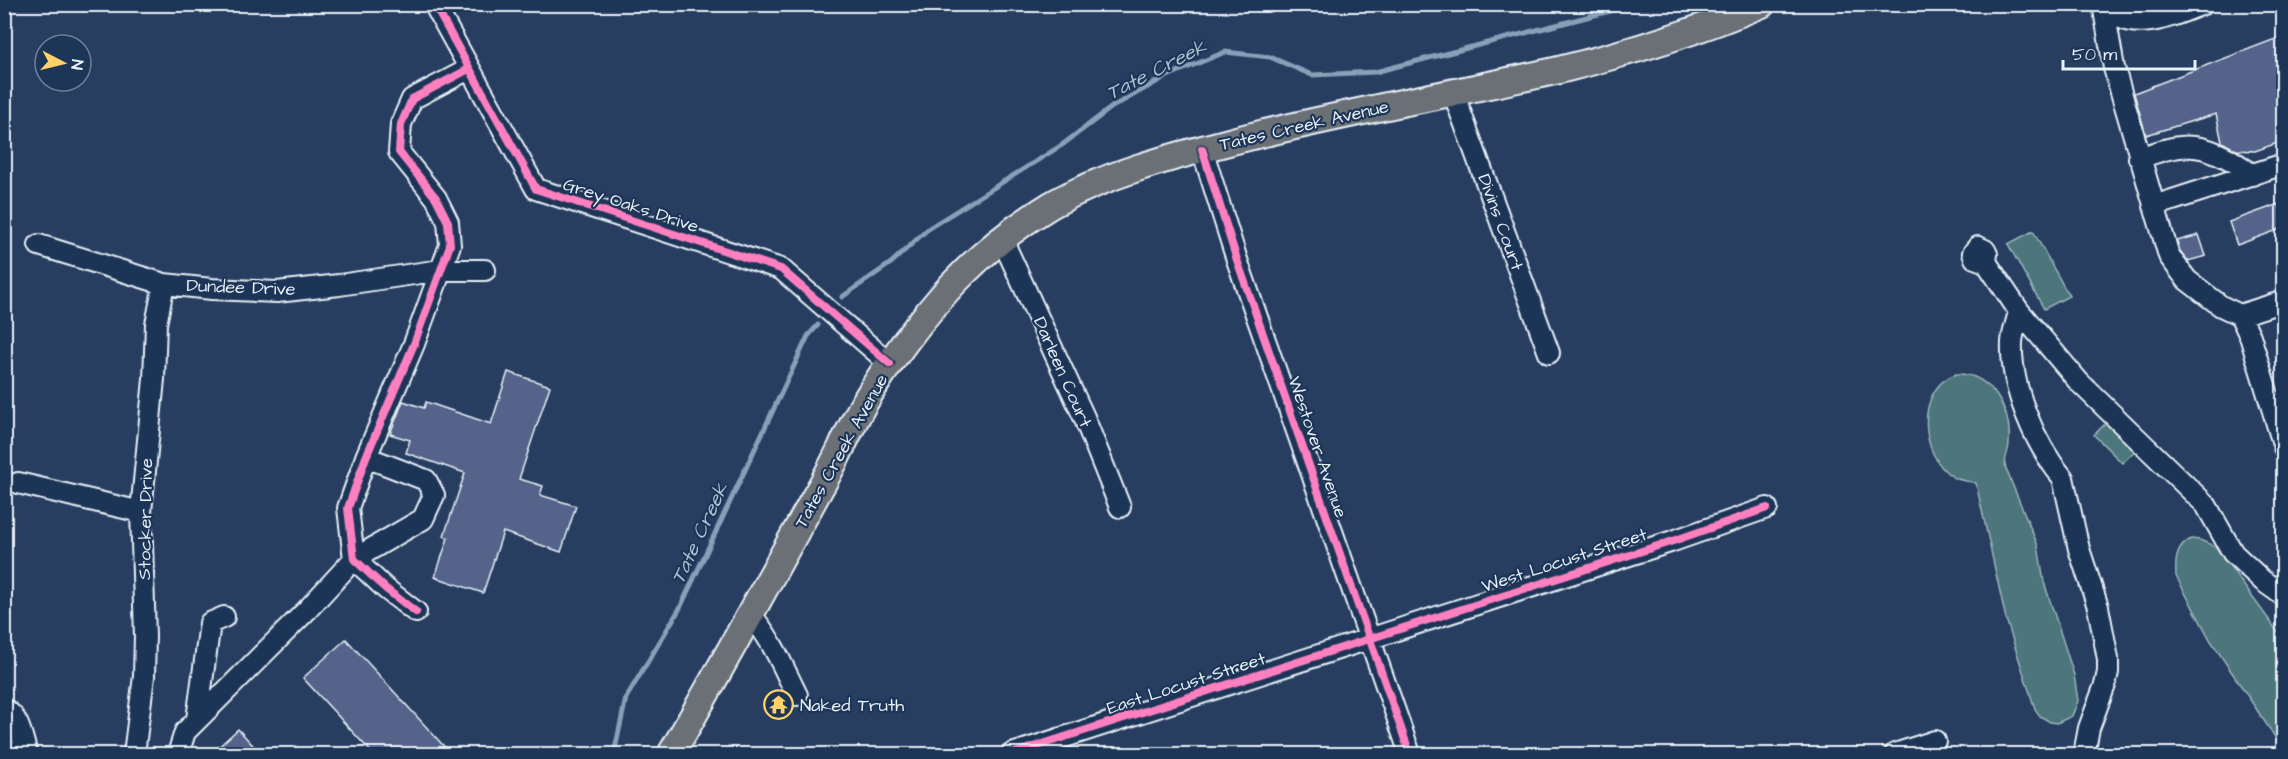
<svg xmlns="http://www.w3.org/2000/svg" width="2288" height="759" viewBox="0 0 2288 759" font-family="'Architects Daughter',sans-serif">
<rect width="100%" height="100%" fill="#283e61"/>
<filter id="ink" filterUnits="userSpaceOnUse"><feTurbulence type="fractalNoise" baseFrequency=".0167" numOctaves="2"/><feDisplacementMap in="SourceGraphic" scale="12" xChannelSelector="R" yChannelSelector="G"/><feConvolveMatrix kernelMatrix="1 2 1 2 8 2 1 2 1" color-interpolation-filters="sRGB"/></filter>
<g filter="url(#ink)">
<!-- green -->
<path fill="#4d767b" stroke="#9ab4ba" stroke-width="1.5" d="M2033,231L2069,296L2044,309L2008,244Z
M1956,374C1991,373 2012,410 2009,443C2009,454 2003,457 2006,469L2038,546L2044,582L2074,675L2078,701L2072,716L2057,723L2050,722L2040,716L2035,709L2006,619L1976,483C1969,481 1960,481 1953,477C1919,456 1915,388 1956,374Z
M2108,421L2136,450L2122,463L2094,435Z
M2191,539L2200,540L2216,547L2283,639V749L2211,641L2176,576C2175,560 2176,547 2191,539Z"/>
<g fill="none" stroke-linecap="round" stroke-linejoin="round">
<!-- stream -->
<path stroke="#88a0b8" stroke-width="5" d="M842,297L891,263L929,228L1062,145L1112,107L1165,77L1225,52L1270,57L1312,75L1375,72L1637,4
M614,754L626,698L680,608L808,336L818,325"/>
</g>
<!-- building -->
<path fill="#54628a" stroke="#e8f1f8" stroke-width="1.5" d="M2283,36V141L2255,151L2236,150L2222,142L2216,114L2146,135L2134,93Z
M2279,204L2283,218V228L2237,245L2229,222Z
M2199,235L2206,256L2188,261L2180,251L2177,241Z
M508,372L550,386L519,479L543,486L540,495L576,506L561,552L503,532L483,593L435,577L448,538L444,536L465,473L406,453L410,440L390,434L403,401L424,408L426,402L491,424Z
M346,639L451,754H373L303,678Z
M238,729L261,754H211Z"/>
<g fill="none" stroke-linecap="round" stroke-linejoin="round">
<defs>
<path id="minor" d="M434,4L536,189L781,269L890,364
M2103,4L2114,68L2169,256L2187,280L2221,306L2240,315L2250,336L2284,447
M2106,4C2128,38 2174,15 2203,4
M1453,92L1549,353
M1202,149L1237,260L1410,754
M2139,158C2152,154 2166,148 2180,147C2206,144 2233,159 2252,175
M2154,206L2284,164
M1002,239L1084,417L1120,507
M39,245L164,284L212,289L277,292L339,285L441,270H485
M1986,262L1987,254L1985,250L1978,247L1973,253L1975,258L1986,262L2019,311C2017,322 2013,331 2012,342C2010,386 2035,445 2063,478L2079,549L2098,607L2108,659V672L2105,685L2089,728L2084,754
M2019,311L2079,382L2206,505L2233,553L2263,581L2284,596
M2240,315L2284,301
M18,483L141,512
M416,612L386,589L354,559L348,508L366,457L414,344L450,245L448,222L436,198L399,152L401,124L412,99L469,69
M750,614C771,637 783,667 797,695
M4,709C20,717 22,739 27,754
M197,719L210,623L224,617
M4,750L13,754
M134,754L144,676L145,636L141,512L154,379L156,324L164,284
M178,754L185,732L308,609L354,559L423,519L434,495L426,480L366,457
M1012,754L1673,541L1767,508
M1895,754L1935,741"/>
<path id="major" d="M671,754C724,664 773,572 824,481C838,456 849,430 863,405C886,365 921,319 952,285C981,254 1015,227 1051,205C1104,175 1167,158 1225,143C1335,114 1448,95 1559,70C1628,53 1696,32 1762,4"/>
</defs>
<!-- minor casing -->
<use href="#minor" stroke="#e8f1f8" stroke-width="24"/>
<!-- major casing -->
<use href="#major" stroke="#e8f1f8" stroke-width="30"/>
<!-- minor -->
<use href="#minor" stroke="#1d3557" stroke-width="20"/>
<!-- major -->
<use href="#major" stroke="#6a7074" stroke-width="26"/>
<defs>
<path id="cycleway" d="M434,4L536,189L781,269L890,364
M1202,149L1237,260L1410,754
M416,612L386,589L354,559L348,508L366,457L414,344L450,245L448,222L436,198L399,152L401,124L412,99L469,69
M1012,754L1673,541L1767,508"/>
</defs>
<!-- cycleway casing -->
<use href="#cycleway" stroke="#1d3557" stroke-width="11"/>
<!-- cycleway -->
<use href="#cycleway" stroke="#ff80c0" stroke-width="8"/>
</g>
</g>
<!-- icons -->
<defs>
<symbol id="temple-ring" viewBox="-11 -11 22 22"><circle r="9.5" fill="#1d3557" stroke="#ffd166" stroke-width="1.5"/><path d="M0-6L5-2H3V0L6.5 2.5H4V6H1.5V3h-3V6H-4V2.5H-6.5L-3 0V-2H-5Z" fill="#ffd166"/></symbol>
</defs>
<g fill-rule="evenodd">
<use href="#temple-ring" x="762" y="688" width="33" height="33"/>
</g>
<g text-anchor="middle" stroke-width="4.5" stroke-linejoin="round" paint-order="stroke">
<!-- street labels -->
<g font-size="18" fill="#e8f1f8" stroke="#1d3557">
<text transform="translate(1304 125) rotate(-13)" y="6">Tates Creek Avenue</text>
<text transform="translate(631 205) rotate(18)" y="6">Grey Oaks Drive</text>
<text transform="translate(1501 222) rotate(70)" y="6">Divins Court</text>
<text transform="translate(241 287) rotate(2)" y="6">Dundee Drive</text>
<text transform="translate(1063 372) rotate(66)" y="6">Darleen Court</text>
<text transform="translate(1318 447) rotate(71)" y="6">Westover Avenue</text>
<text transform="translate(841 451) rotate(-61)" y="6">Tates Creek Avenue</text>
<text transform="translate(145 519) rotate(-89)" y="6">Stocker Drive</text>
<text transform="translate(1564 560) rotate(-18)" y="6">West Locust Street</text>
<text transform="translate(1186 683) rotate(-18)" y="6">East Locust Street</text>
</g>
<!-- poi labels -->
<g font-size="18" fill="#e8f1f8" stroke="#1d3557" text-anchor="start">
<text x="800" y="711">Naked Truth</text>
</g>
<!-- water labels -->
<g font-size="20" font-style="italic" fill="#b0c2d3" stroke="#1d3557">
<text transform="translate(1156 69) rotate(-27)" y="7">Tate Creek</text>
<text transform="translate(699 533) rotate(-65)" y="7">Tate Creek</text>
</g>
</g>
<!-- margin -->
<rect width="2288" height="759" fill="none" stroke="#1d3557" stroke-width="24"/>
<rect x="12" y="12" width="2264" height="735" fill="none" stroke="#e8f1f8" stroke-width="2" filter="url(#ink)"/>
<!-- north arrow -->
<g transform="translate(63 63) rotate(97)"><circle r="28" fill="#1d3557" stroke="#6e8097" stroke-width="1.5"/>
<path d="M0-4.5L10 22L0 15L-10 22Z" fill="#ffd166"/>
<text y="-9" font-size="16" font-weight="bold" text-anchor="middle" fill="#e8f1f8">N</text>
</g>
<!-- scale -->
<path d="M2063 60v9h132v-9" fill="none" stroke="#e8f1f8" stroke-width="3"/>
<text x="2072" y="60" font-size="18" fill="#e8f1f8" stroke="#1d3557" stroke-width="4.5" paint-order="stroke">50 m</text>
</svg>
